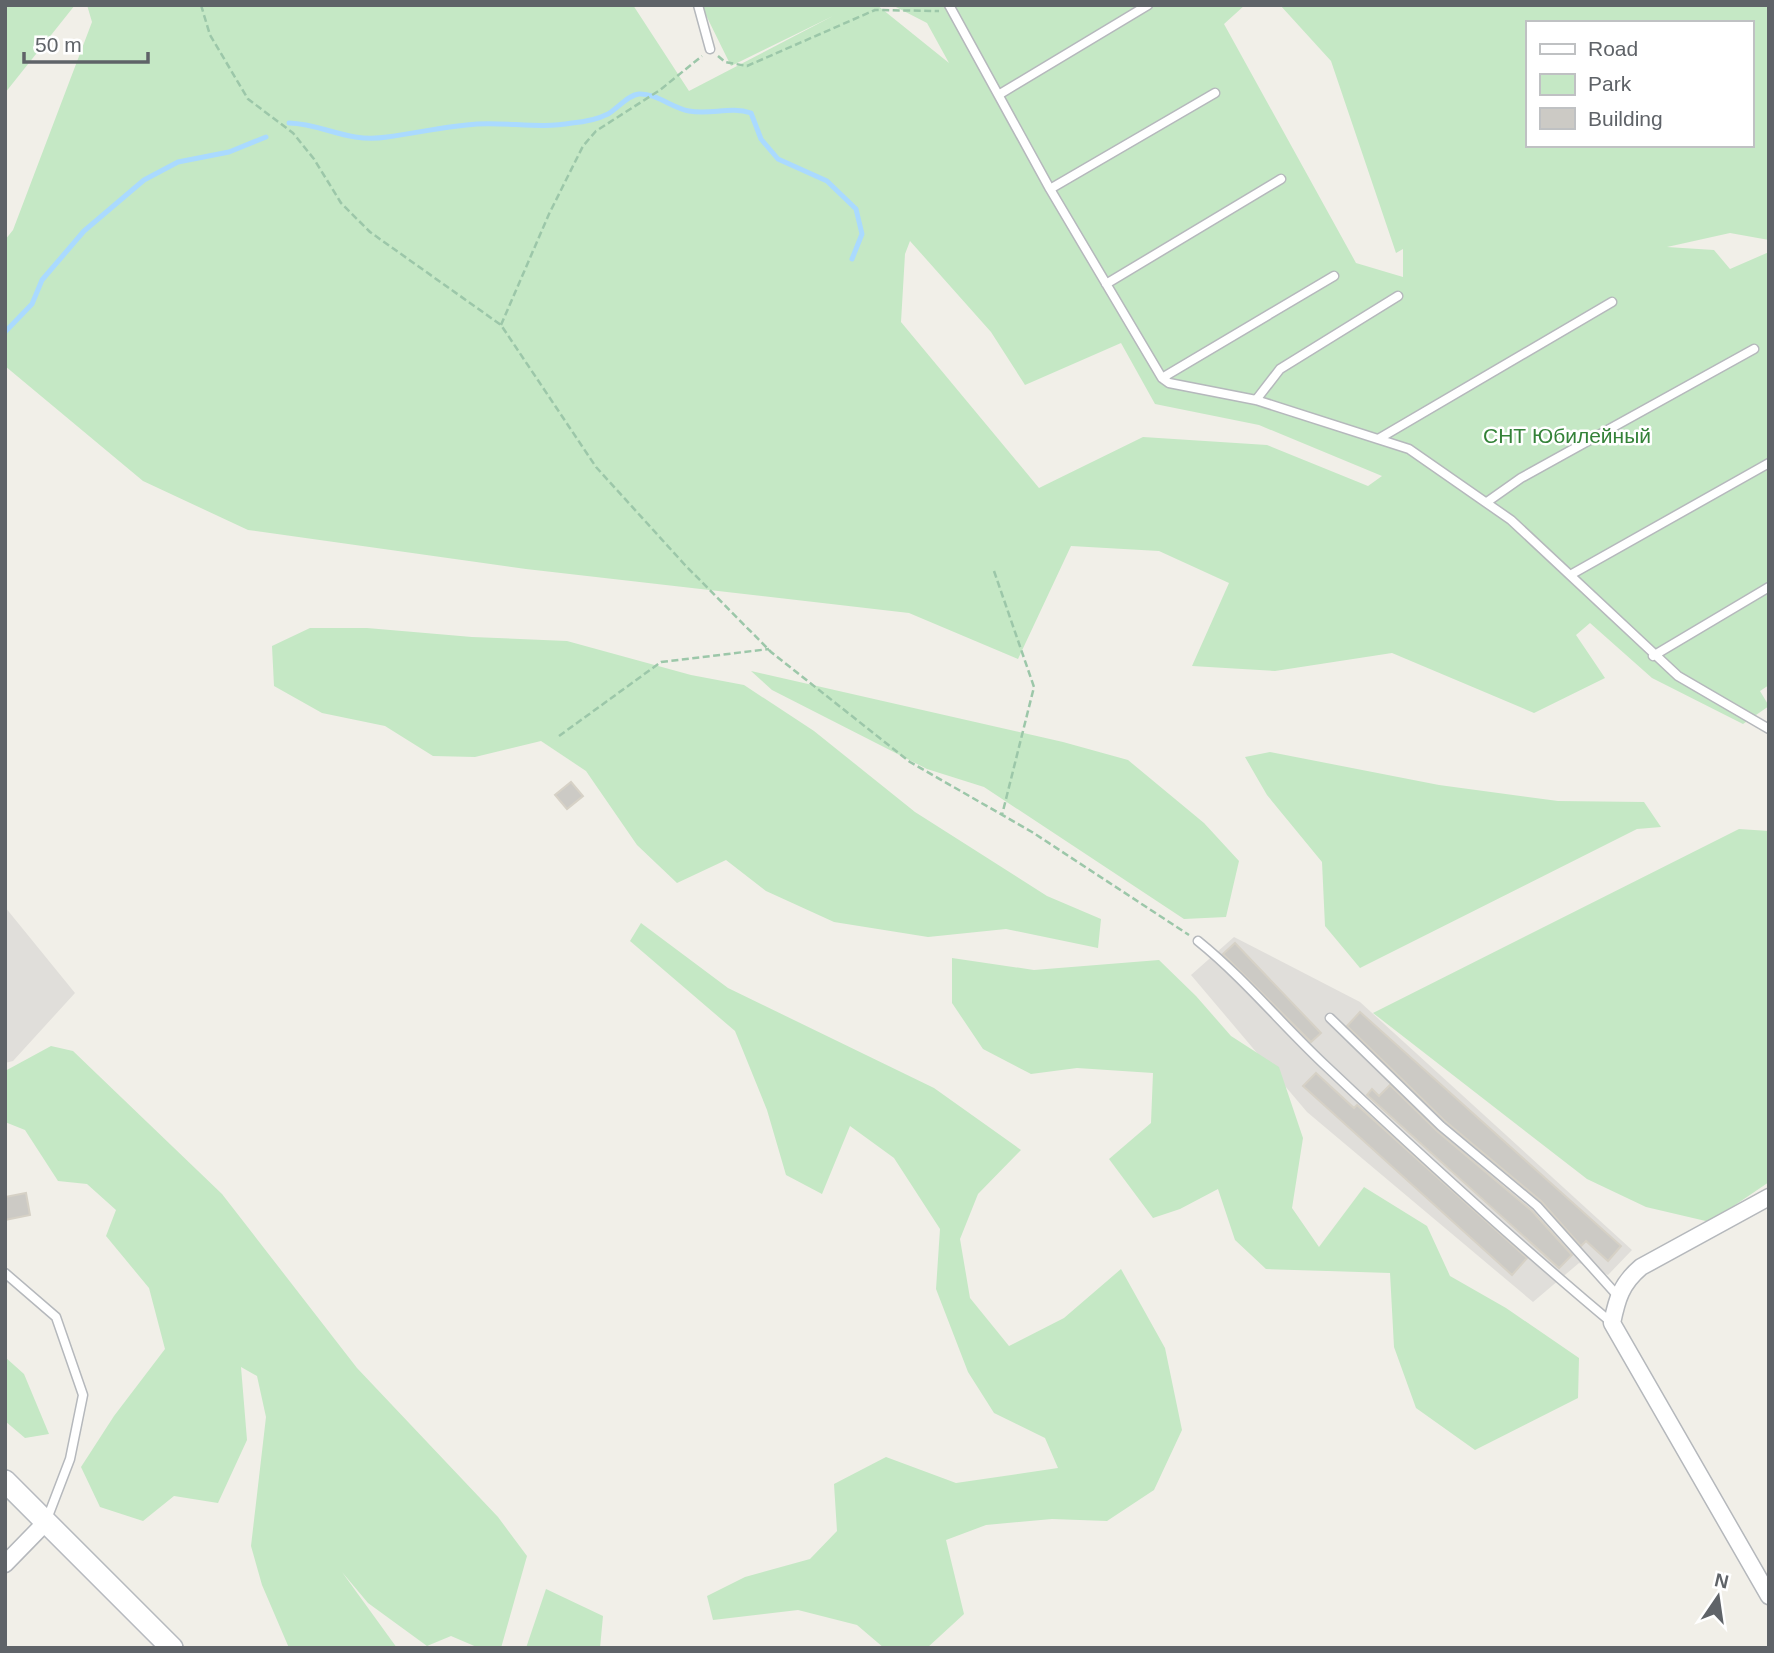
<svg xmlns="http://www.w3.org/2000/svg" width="1774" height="1653" viewBox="0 0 1774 1653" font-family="Arial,sans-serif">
<rect width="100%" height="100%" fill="#f1efe8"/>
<!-- industrial -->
<path fill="#e0deda" d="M5,907L75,993L13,1061L5,1063Z
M1234,937L1360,1002L1632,1250L1608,1275L1579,1263L1533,1302L1307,1112L1191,975Z"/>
<!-- green -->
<path fill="#c5e8c5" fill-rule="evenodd" d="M5,5H75L5,93Z
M87,5H633L689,91L833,16L731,66L701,5H877L949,63L927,23L892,5H1245L1224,24L1356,263L1403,277V249L1396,253L1331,61L1280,5H1769V240L1730,233L1667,247L1714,250L1730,269L1769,252V685L1760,691L1769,706L1743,724L1652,678L1590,623L1576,635L1605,678L1534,713L1392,653L1275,671L1192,666L1229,583L1159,551L1071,546L1018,659L909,613L526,569L248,530L143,481L5,366V240L13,230L92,22ZM1527,23H1751V145H1527ZM910,241L991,332L1025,385L1121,343L1155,404L1259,425L1382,476L1368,486L1267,445L1143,437L1039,488L901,322L905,254Z
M310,628H367L472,637L567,641L691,675L744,685L814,731L915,812L1047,896L1101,919L1098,948L1006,929L928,937L834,922L766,891L726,860L677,883L637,845L586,771L541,741L475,757L433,756L385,726L322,713L274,686L272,646Z
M751,671L1063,742L1128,760L1204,823L1239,861L1226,917L1184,919L984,787L927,769L772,690Z
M1270,752L1439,785L1558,801L1644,802L1661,827L1637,829L1360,968L1325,926L1322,862L1267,795L1245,757Z
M1739,829L1769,831V1182L1710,1222L1646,1207L1587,1179L1373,1013Z
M641,923L728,988L934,1088L1021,1150L978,1194L960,1239L970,1298L1009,1346L1064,1318L1121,1269L1165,1348L1182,1430L1154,1490L1107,1521L1052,1519L986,1525L946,1540L964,1614L927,1648H884L857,1625L798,1610L713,1620L707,1596L745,1577L810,1559L837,1531L834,1484L886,1457L956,1483L1058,1468L1045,1438L994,1413L968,1372L936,1289L940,1229L894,1158L850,1126L822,1194L786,1175L767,1110L735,1031L630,941Z
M952,958L1034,970L1159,960L1196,996L1231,1036L1279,1067L1303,1138L1292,1208L1319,1247L1364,1187L1427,1226L1450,1276L1506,1308L1579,1358L1578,1398L1475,1450L1416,1408L1394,1347L1390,1273L1266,1269L1235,1240L1218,1189L1180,1209L1153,1218L1109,1159L1151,1123L1153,1073L1077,1068L1031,1074L983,1049L952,1003Z
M51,1046L73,1051L222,1194L357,1368L498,1517L527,1556L501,1648H479L451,1636L427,1646L368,1603L342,1572L397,1648H289L262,1585L251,1546L266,1417L257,1376L241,1367L247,1440L218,1503L174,1496L143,1521L100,1507L81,1467L114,1416L165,1349L149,1288L106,1236L116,1210L87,1184L58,1181L25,1130L5,1122V1071Z
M5,1357L24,1374L49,1434L25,1438L5,1421Z
M546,1589L603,1616L600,1648H526Z"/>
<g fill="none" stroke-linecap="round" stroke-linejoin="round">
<!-- stream -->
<path stroke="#aadaff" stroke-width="5" d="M289,123C324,124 346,143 387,137C417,133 447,126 477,124C509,122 540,129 572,123C584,122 598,119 608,114C618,108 628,95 639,94C656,93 672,108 689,111C711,115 731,106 751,113L761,139L778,159L827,181L856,209L862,234L852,259
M5,332L32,304L42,280L84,231L144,180L178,162L229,152L266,137"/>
</g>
<!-- building -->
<path fill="#cccac5" stroke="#d6d1c6" stroke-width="2" d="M571,782L583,796L567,809L555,795Z
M1235,943L1321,1033L1311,1042L1223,954Z
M1360,1012L1621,1246L1608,1261L1586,1241L1581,1246L1541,1201L1445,1121L1347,1026Z
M1316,1073L1354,1108L1357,1105L1527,1258L1512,1275L1303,1086Z
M1390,1085L1437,1131L1532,1211L1572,1255L1559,1268L1367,1095L1372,1089L1379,1096Z
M26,1193L30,1215L5,1220V1197Z"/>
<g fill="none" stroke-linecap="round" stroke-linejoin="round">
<defs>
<path id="service" d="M698,5L710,49
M949,5L1050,189L1162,378L1169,383L1256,400L1409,449L1511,520L1678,676L1769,729
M1000,94L1148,5
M1050,189L1215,93
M1106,284L1281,179
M1162,378L1334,276
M1256,400L1280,369L1398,296
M1380,438L1612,302
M1487,502L1521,478L1754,349
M1572,574L1769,463
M1653,656L1769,587
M1198,941C1245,979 1283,1026 1327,1067C1420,1155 1514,1241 1612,1323
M1330,1018L1441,1126L1537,1206L1617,1295
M5,1273L56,1317L83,1395L70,1459L47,1519"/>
<path id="minor" d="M1769,1197L1641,1267C1621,1284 1617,1299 1612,1323L1769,1596
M5,1564L46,1522"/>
<path id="secondary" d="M5,1481L172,1648"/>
</defs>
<!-- service casing -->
<use href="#service" stroke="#b5b8bc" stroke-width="11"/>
<!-- minor casing -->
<use href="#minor" stroke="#b5b8bc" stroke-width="19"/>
<!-- secondary casing -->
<use href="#secondary" stroke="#b6babf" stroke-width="24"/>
<!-- path -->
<path stroke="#9cc7a9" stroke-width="2.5" stroke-dasharray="7 3.5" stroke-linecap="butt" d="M201,5L210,35L248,99L293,133L314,159L341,203L370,232L501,325L596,467L685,565L771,652L910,762L1032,832L1189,935
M718,56L725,62L747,66L875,10L939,11
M501,325L549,214L583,146L596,131L660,90L702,56
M994,571L1034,687L1002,815
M559,736L661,662L769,649"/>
<!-- service -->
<use href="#service" stroke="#fff" stroke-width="8"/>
<!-- minor -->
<use href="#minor" stroke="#fff" stroke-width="16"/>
<!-- secondary -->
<use href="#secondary" stroke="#fff" stroke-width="21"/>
</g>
<g text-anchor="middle" stroke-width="5" stroke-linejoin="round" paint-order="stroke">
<!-- park labels -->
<g font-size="21" fill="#348238" stroke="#fff">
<text x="1567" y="443">СНТ Юбилейный</text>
</g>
</g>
<!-- border -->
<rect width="1774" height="1653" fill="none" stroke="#5f6368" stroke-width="14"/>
<!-- legend -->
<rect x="1526" y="21" width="228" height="126" fill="#ffffff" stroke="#bfc1c3" stroke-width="2"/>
<rect x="1540" y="44" width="35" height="10" fill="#ffffff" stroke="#bfc1c3" stroke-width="2"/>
<text x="1588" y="56" font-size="21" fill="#5f6368">Road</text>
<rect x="1540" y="74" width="35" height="21" fill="#c5e8c5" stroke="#bfc1c3" stroke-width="2"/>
<text x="1588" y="91" font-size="21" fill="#5f6368">Park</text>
<rect x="1540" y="108" width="35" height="21" fill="#cccac5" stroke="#bfc1c3" stroke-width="2"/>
<text x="1588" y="126" font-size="21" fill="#5f6368">Building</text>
<!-- north arrow -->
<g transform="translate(1718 1597) rotate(13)" stroke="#ffffff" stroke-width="5" paint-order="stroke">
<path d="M0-5L12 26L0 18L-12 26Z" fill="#5f6368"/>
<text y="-10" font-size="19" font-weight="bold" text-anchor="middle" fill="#5f6368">N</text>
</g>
<!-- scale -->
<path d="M24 52v10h124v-10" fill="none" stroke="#5f6368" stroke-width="3.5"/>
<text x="35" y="52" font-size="21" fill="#5f6368" stroke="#ffffff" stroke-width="5" paint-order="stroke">50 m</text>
</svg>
